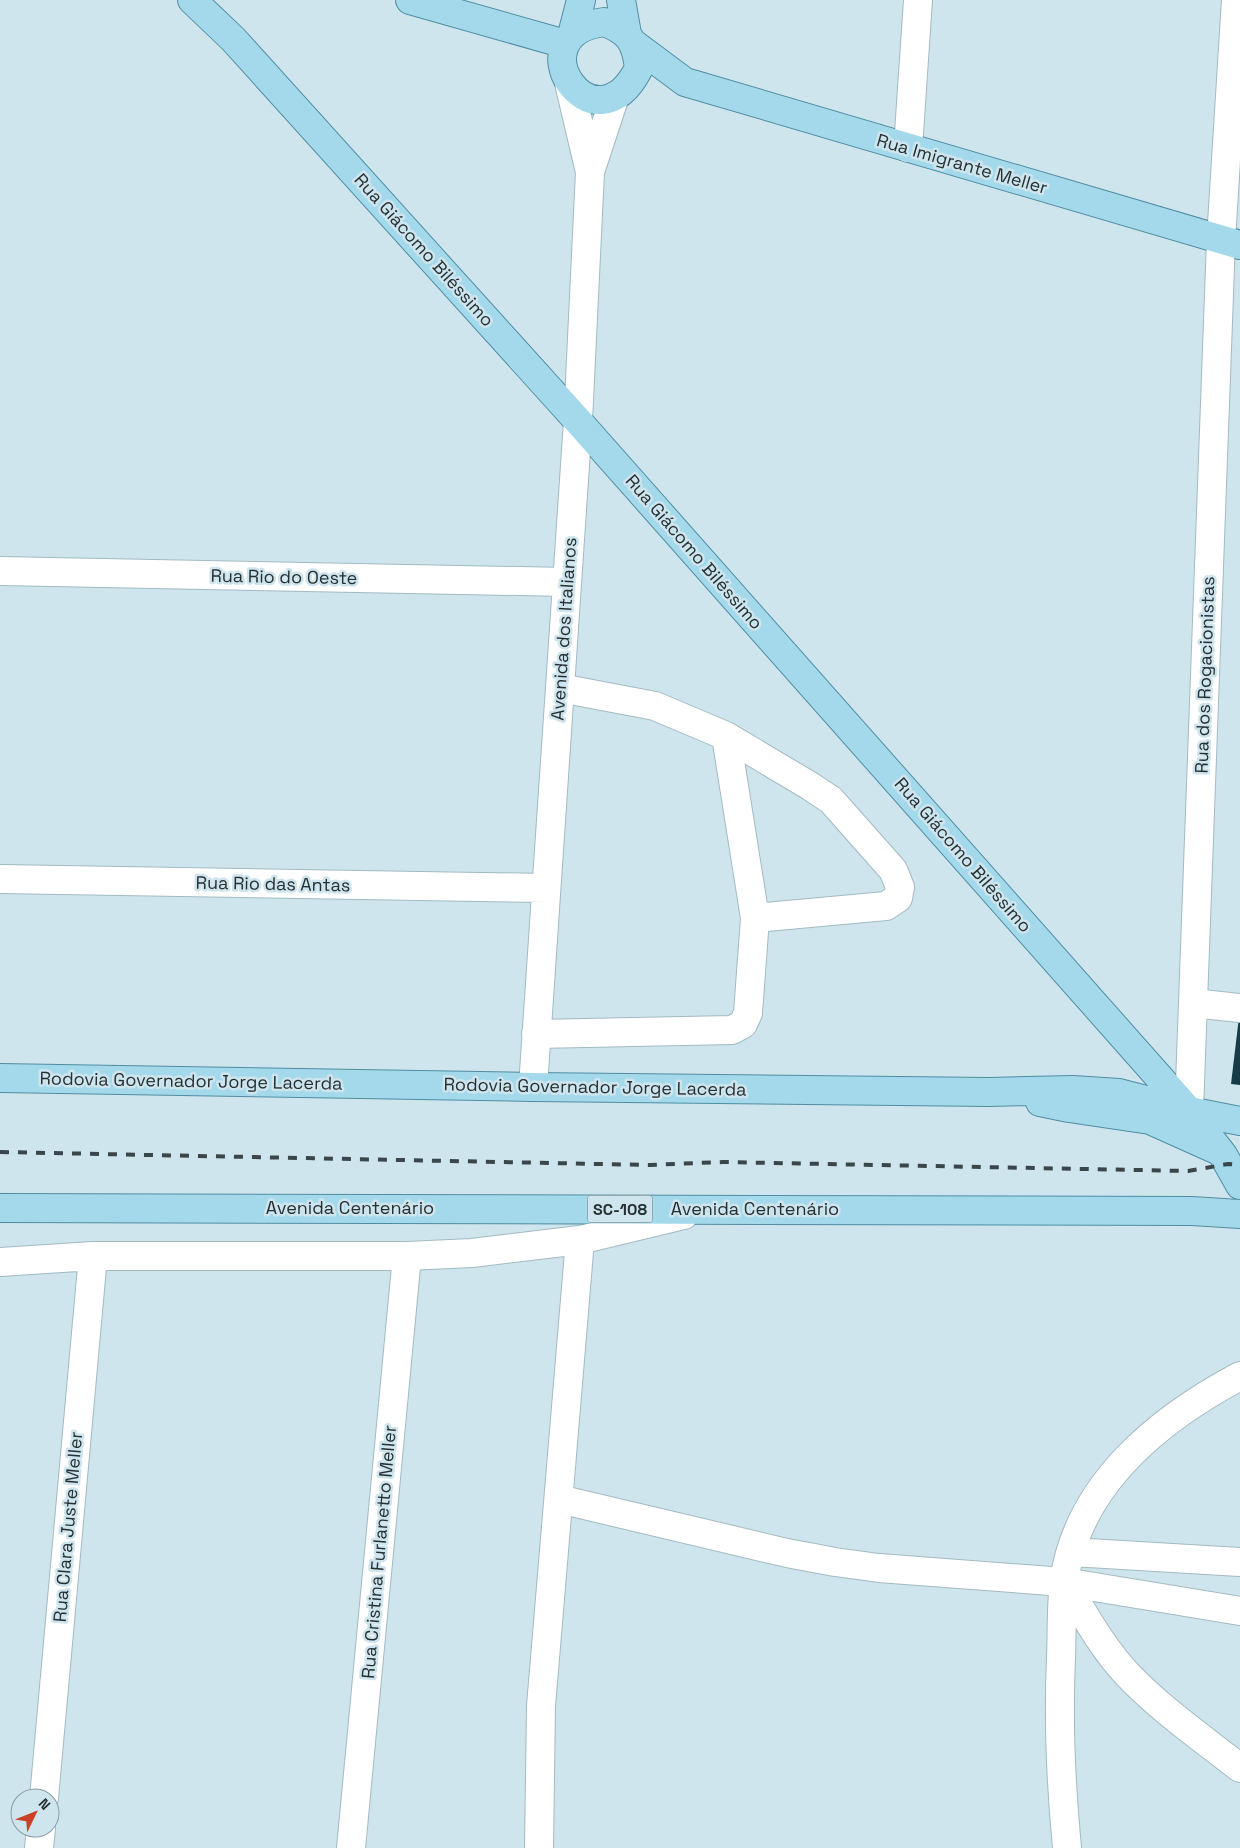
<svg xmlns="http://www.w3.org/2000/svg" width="1240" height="1848" viewBox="0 0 1240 1848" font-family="'Space Grotesk',sans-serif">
<rect width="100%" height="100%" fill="#cee5ee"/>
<!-- building -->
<path fill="#163c48" d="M1239,1017L1240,1018V1085L1231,1084Z"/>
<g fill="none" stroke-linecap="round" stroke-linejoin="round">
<defs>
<path id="minor" d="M569,83L590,172
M908,148L918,0
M0,571L567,582
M726,736L810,786L831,800L893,870L900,887L898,898L886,906L755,918
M0,879L546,888
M1193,1003L1240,1008
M536,1034L732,1030L743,1024L748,1013L755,918L726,736L655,706L560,688
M533,1087L578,421L590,172L615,96
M1189,1111L1221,240L1236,0
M0,1262L93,1256H407L472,1253L580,1240L684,1215
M559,1499L787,1553L835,1562L879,1568L1064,1582L1240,1611
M1072,1552L1240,1562
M1064,1582C1084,1613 1101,1646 1126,1673C1160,1709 1202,1738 1240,1768
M44,1798L93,1256
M39,1848L41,1828
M351,1848L407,1256
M539,1848L541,1706L580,1240
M1067,1848C1061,1785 1058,1722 1061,1658C1062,1633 1061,1607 1064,1582C1077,1485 1159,1419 1240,1376"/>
<path id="major" d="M192,0L233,39L578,421L1189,1111L1223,1155L1240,1185
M410,0L565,44
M621,0L627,34
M604,22C629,31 636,42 639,68C594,157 512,34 604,22Z
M572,35L581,0
M634,44L685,82L1240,245
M0,1078L533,1087L989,1092L1073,1090L1119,1093L1189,1111L1240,1121
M1040,1102L1069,1108L1150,1120L1217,1150
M0,1208L1192,1211L1240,1214"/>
</defs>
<!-- minor casing -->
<use href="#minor" stroke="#a3bac2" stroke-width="30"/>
<!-- major casing -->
<use href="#major" stroke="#508da1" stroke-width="30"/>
<!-- minor -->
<use href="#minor" stroke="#fff" stroke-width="28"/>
<!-- major -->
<use href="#major" stroke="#a4d9eb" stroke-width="28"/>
<!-- rail -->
<path stroke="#3b464a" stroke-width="4" stroke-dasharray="9 9" stroke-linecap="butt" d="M0,1152L650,1165L723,1162L1188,1171L1228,1164L1240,1165"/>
</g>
<g text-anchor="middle" stroke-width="5" stroke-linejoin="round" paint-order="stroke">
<!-- shield labels -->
<rect fill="#cee5ee" stroke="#58666a" stroke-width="1" x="587.5" y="1195.5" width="65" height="27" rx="4"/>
<g font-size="16" font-weight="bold" fill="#262f32">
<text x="620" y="1215">SC-108</text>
</g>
<!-- street labels -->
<g font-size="18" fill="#262f32" stroke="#cee5ee">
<text transform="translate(962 164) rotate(16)" y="6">Rua Imigrante Meller</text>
<text transform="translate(424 250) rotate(48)" y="6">Rua Giácomo Biléssimo</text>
<text transform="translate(694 552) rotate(49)" y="6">Rua Giácomo Biléssimo</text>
<text transform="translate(284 577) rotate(1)" y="6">Rua Rio do Oeste</text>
<text transform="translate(564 629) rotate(-86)" y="6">Avenida dos Italianos</text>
<text transform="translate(1205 675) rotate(-88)" y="6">Rua dos Rogacionistas</text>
<text transform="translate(963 855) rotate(49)" y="6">Rua Giácomo Biléssimo</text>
<text transform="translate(273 884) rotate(1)" y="6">Rua Rio das Antas</text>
<text transform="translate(191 1081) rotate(1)" y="6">Rodovia Governador Jorge Lacerda</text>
<text transform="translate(595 1087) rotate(1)" y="6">Rodovia Governador Jorge Lacerda</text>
<text x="350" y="1214">Avenida Centenário</text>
<text x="755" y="1215">Avenida Centenário</text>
<text transform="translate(68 1527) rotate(-85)" y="6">Rua Clara Juste Meller</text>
<text transform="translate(379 1552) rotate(-85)" y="6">Rua Cristina Furlanetto Meller</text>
</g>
</g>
<!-- north arrow -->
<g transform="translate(35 1813) rotate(47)"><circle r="24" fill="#cee5ee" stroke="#8b9ca3"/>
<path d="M0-4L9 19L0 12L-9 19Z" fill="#cc4028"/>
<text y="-8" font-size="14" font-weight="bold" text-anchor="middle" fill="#262f32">N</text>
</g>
</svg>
